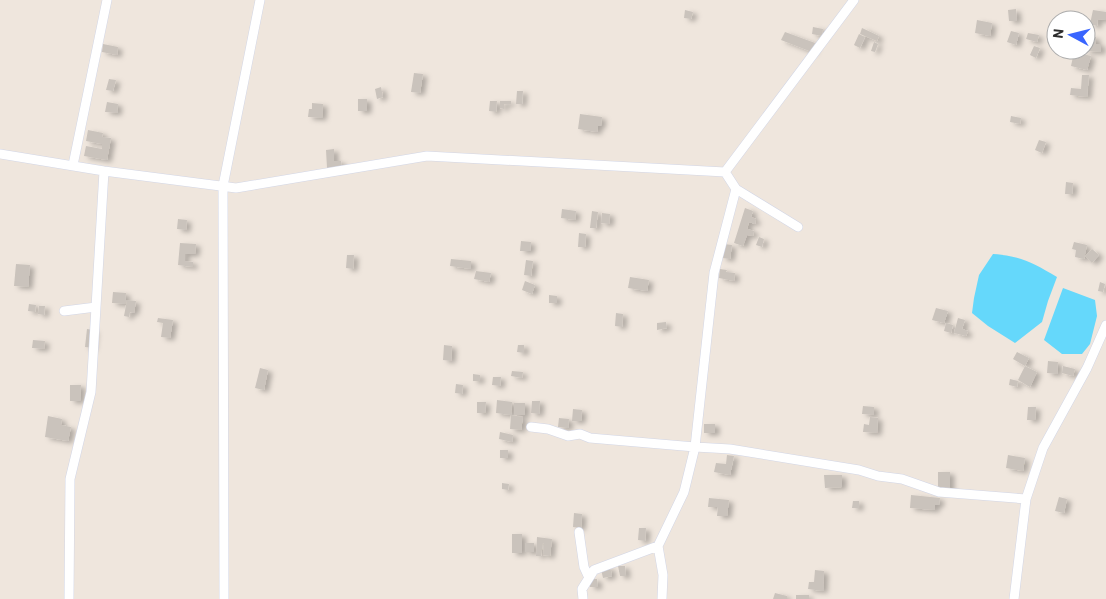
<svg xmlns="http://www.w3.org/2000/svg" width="1106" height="599" viewBox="0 0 1106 599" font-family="Barlow,sans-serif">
<defs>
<filter id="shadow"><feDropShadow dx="4.5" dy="2.5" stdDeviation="2.5" flood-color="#0004"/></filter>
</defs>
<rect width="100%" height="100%" fill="#efe6dd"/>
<!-- water -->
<path fill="#65d8fb" d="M993,254C1021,256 1033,263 1057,277L1048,301L1042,322L1015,343L988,326L972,313L974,298L979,275Z
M1063,288L1095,300L1097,316L1090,344L1082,354H1062L1044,340Z"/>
<!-- building -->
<path fill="#cac3bc" filter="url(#shadow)" d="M1016,9L1017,21H1009L1008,10Z
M685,10L693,12L691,19L684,18Z
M1093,10L1106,12V20L1098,19L1097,26L1090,24Z
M977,20L992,23L990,36L975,33Z
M813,27L823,29L822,36L812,34Z
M862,28L879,36L877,41L860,34Z
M1011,31L1019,33L1016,45L1007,42Z
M785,32L815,43L812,52L781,40Z
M1028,33L1039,35L1037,42L1026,39Z
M859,34L865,37L860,48L854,45Z
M1087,36L1096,37V44H1101V52L1086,51Z
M874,42L878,44L875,52L871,51Z
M103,44L118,47L117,55L102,52Z
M1034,46L1040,48L1036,58L1030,55Z
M1074,52L1091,56L1087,70L1071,66Z
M414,73L423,74L420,93L411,92Z
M1082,75H1089L1087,97L1070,95L1071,88L1081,89Z
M109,79L116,80L113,91L106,90Z
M381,87L383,97L377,99L375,89Z
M517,91H523L522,104H516Z
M358,99H367V111H358Z
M490,101H497L496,112L489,111Z
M500,101H511V104H504V109L500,108Z
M107,102L118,104L117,113L105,112Z
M312,103L323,104L322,118L308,117L309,109H312Z
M580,114L602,117L601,126H598L597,132L578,129Z
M1011,116L1021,118L1020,124L1010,122Z
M88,130L103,133L102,137L111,138L107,160L84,156L86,146L102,149V144L86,141Z
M1039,140L1046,142L1042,153L1035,150Z
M334,149V161H341L342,167L327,168L326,150Z
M1066,182L1073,183L1072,194H1065Z
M745,208L753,211L751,217L756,219L755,224L749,222L747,229L754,231L753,236L747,235L743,246L734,243Z
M562,209L576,211L575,220L561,218Z
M592,211L598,212L596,228H590Z
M602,213L610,214L609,224L601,223Z
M178,219L187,220L186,230L177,229Z
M579,233L586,234L585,247H578Z
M759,237L764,239L762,247L756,245Z
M521,241L531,242L530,251H520Z
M1074,242L1087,245L1084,259L1075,257L1076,250L1072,249Z
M180,243L196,244L195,254H185V261L193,262V267L178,265Z
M724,244L732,245L730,259L722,258Z
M1092,249L1099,255L1092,263L1085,256Z
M347,255H354L353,269L346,268Z
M451,259L471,261V269L450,266Z
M526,260L533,261L531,276L524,275Z
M16,264L30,265L28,287L14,286Z
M720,269L727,270L726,272L735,273L734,281L719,278Z
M476,271L491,273L489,282L474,279Z
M630,277L649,280L647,291L628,288Z
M525,281L535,285L532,294L522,290Z
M1100,282L1105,284L1103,292L1098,291Z
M113,292L126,293L125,304L112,303Z
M549,295L557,296V303H549Z
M127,300L136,301L134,313L130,312L129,317L124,316Z
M29,304L36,305L35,312L28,311Z
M39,306H45L44,315L38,314Z
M936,308L948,311L944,323L932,320Z
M616,313L623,314L622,327L615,326Z
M158,318L173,320L170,338L161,337L163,323L157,322Z
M958,318L965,320L962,329L968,331L966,336L954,333Z
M666,322L667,328L657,330V323Z
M946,323L953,325L951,333L944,331Z
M87,329L94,330L92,348L85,347Z
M33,340L45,341L44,349L32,348Z
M444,345L452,346L451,361L443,360Z
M518,345H524V353L517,352Z
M1017,352L1029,358L1025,366L1013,359Z
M1048,361L1058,362L1057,374L1047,373Z
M1025,366L1037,372L1030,387L1018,380Z
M1063,366L1075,369L1073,376L1062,373Z
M260,368L268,370L264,390L255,388Z
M512,371L523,372L522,378L511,376Z
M473,374L480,375V381H473Z
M493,377H501L500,386L492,385Z
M1010,379L1018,381L1017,387L1009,385Z
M456,384L463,385L462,394L455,393Z
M70,385H81L80,401H70Z
M497,400L512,402L511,415L496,413Z
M532,401H540L539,414L531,413Z
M477,402H486L485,413H477Z
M514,403H525V415H514Z
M863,406L874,407V415L862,414Z
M1028,407H1036L1035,420H1027Z
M573,409L582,410L581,421H572Z
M511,415L523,417L521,430L510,429Z
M48,416L62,419L61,425L71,427L68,441L45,437Z
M870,417L878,418L877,433L863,432L864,424L869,425Z
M559,418L569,419L568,428L558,427Z
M704,424H715V433H704Z
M500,432L513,435L512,442L499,439Z
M500,450H508V458H500Z
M727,455L734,456L730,475L714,472L716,463L726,464Z
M1008,455L1025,458L1023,471L1006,468Z
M938,472H950V490H938Z
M824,475H842V487L825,488Z
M502,483L509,484L508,490L502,489Z
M911,495L940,498L939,505H935V510L910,508Z
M1059,497L1067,499L1064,513L1055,511Z
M709,498L729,500L727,516H717L718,507H708Z
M853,501H859V508H852Z
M574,513L582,514L581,528L573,527Z
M639,528H646L645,541L638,540Z
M512,534H522V553H512Z
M537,537L552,539L550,556L543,555L544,544L543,543L541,556H536Z
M525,543H534V552H525Z
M618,566H625L626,576H620Z
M610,567L612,576L603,578L601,569Z
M815,570L824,571L823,591L808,589L809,582H814Z
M590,579H597L598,587H590Z
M775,593L787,596V599H773Z
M796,595H809V599H796Z"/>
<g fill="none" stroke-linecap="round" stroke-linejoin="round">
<defs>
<path id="minor" d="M0,154L104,171L236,188L427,156L725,172L854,0
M73,165L107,0
M725,172L736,189L798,227
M64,311L96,307
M531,427L548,429L568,436L580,434L590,438L695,447L730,449L859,470L878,476L902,479L939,492L1026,499
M579,532L584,567L589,578
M69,599L70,479L91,392L104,171
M224,599L223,186L260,0
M583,599L582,589L594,570L658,546
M662,599L663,575L658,546L684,492L695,447L714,273L736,189
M1014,599L1026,499L1043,448L1087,368L1106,325"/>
</defs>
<!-- minor casing -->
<use href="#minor" stroke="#d2d6e6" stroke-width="10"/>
<!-- minor -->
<use href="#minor" stroke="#fff" stroke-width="9"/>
</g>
<!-- north arrow -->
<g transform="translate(1071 35) rotate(277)"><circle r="24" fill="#ffffff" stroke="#ababab"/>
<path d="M0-4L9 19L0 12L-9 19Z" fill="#3965ff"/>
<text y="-8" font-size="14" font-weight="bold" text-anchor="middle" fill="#2c2c2c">N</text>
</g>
</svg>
